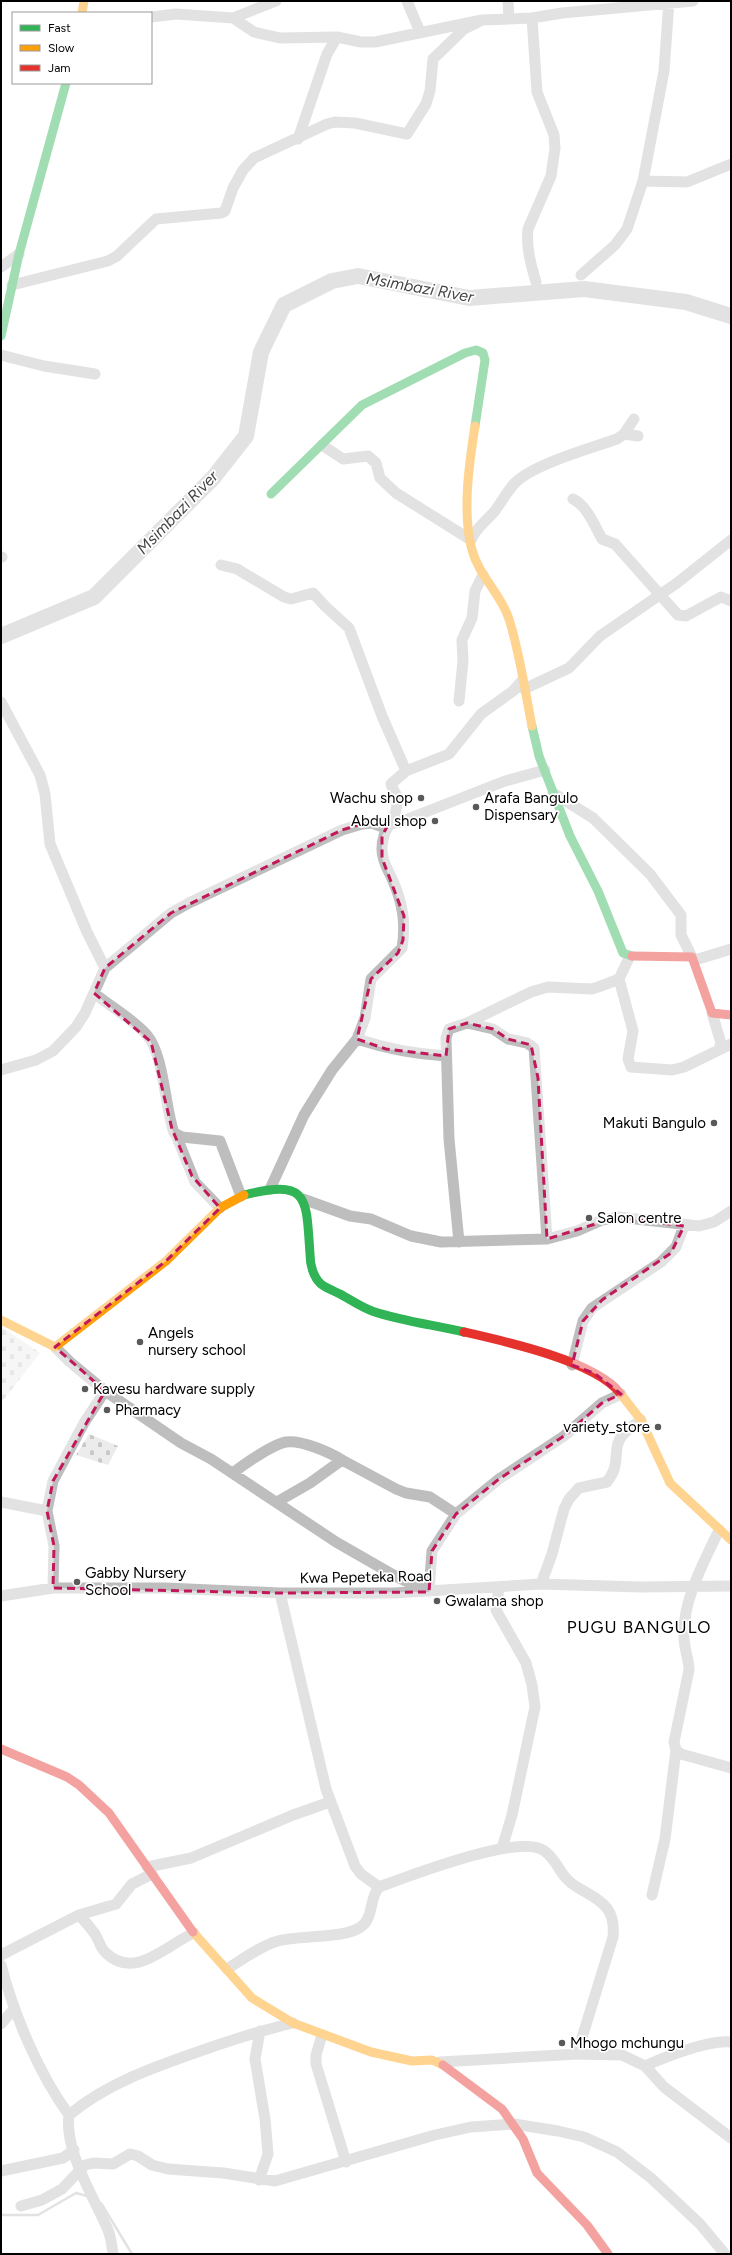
<svg xmlns="http://www.w3.org/2000/svg" width="732" height="2255" viewBox="0 0 732 2255" font-family="Figtree,sans-serif">
<defs>
<pattern id="cemetery-stones" width="16" height="16" patternUnits="userSpaceOnUse"><rect width="16" height="16" fill="#ececec"/><path d="M2 7V4a2 2 0 0 1 4 0v3zM10 15v-3a2 2 0 0 1 4 0v3z" fill="#c9c9c9"/></pattern>
</defs>
<rect width="100%" height="100%" fill="#fff"/>
<!-- cemetery -->
<path fill="url(#cemetery-stones)" d="M2,1327L40,1353L1,1403V1328Z
M89,1434L118,1446L108,1465L76,1455Z"/>
<g fill="none" stroke-linecap="round" stroke-linejoin="round">
<!-- stream -->
<path stroke="#bfbfbf" stroke-width="2.5" d="M101,2203L132,2254
M1,2215H38L76,2193L87,2196"/>
<!-- river -->
<path stroke="#bfbfbf" stroke-width="16" d="M1,636L94,597L213,478L246,436L261,352L284,305L332,281L358,276L469,298L584,289L686,302L731,316"/>
<!-- street -->
<path stroke="#bebebe" stroke-width="11" d="M407,1L420,32
M508,1L509,18
M151,17L176,14L233,18L254,32L280,38L337,37L361,42H375L482,20L532,18L562,13L693,1
M233,18L276,1
M532,18L537,92L554,135L555,148L551,176L528,229C526,248 531,265 536,282
M298,139L327,54L337,37
M643,181L687,182L731,164
M1,267L19,254
M581,275L615,245L627,229L643,181L664,71L669,1
M12,285L108,261L117,256L156,219L221,213L225,211L233,188L243,170L254,158L327,124L335,122L355,123L407,134L426,104L430,91L433,59L464,29L482,20
M1,355L44,366L95,374
M624,434L634,419
M322,445L343,459L368,456L376,463L380,478L396,493L471,540C476,528 486,521 494,512C501,503 506,493 514,484C531,465 591,448 617,439L624,434L638,436
M573,499C587,506 595,526 602,539L615,544L678,615L686,616L721,597L731,601
M1,557H2
M221,565L237,569L284,597L291,599L313,593L326,607L349,628L382,716L406,771
M524,689L569,668L600,636L677,583L731,540
M459,701L463,661L462,640L472,618L475,591L483,575
M1,702L40,775L45,794L50,844L87,932L105,968
M553,793L593,818L650,874L681,915V935L692,957
M695,960L731,949
M619,979L633,1031L628,1059L631,1067L672,1070L684,1067L731,1044
M94,993C111,1007 133,1019 147,1035C164,1055 165,1108 174,1133L182,1137L220,1141L241,1196
M712,1013L721,1043L719,1049
M467,1023L493,1029L508,1039L527,1043L534,1048L547,1239
M357,1039C387,1049 415,1054 446,1056
M1,1070L36,1060L53,1051L76,1027L85,1013L105,968L171,913L189,903L342,830L362,824L372,823L380,826L400,822L505,781L545,770
M176,1135L195,1182L220,1208
M270,1189L304,1115L332,1070L357,1039L365,1018L371,979L402,948C406,924 403,904 393,881C389,871 382,862 382,850C381,826 399,821 397,798C397,793 392,790 391,784L406,771L449,754L481,714L513,691L522,681
M303,1199L350,1216L371,1219L411,1236L441,1242L547,1239L577,1231L602,1220L618,1217L699,1226L714,1222L731,1211
M459,1242L449,1139L446,1038L449,1029L467,1023L531,992L548,987L592,989L601,986L619,979L629,958
M55,1347L70,1362L105,1391L181,1443L211,1459L336,1542L397,1577L429,1592L432,1551L456,1514L499,1479L564,1436L602,1403L621,1394
M572,1365L583,1321L592,1308L661,1262L676,1247L684,1226
M233,1473C243,1465 273,1444 286,1442C302,1440 329,1452 342,1460
M1,1502L47,1511
M277,1502L310,1483L342,1460L396,1489L406,1493L430,1497L456,1514
M719,1530C704,1562 682,1601 684,1637C684,1649 689,1659 689,1670L674,1742L676,1750L681,1754L731,1768
M541,1584L552,1554L564,1509L569,1499L579,1488L607,1482C617,1468 615,1464 617,1448C618,1435 632,1426 641,1420
M53,1588L54,1546L47,1511L53,1481L84,1423L105,1391
M499,1588L496,1610L526,1663L532,1685L535,1707L512,1815L502,1848
M280,1593L326,1789L355,1866L361,1874L379,1887
M1,1596L53,1588H166L280,1593H394L541,1584L640,1587L731,1586
M147,1867L191,1858L293,1815L330,1802
M652,1895L665,1839L676,1750
M79,1915C85,1921 90,1927 95,1934C99,1940 100,1948 106,1953C135,1981 167,1944 194,1933
M1,1955L79,1915L116,1904L132,1884L152,1874
M1,1965C14,2015 39,2074 69,2115
M227,1969C242,1960 260,1946 278,1941C299,1935 347,1939 362,1926C374,1916 369,1898 379,1887C409,1876 516,1834 543,1850C558,1859 559,1877 577,1887C600,1901 616,1906 613,1937L577,2054
M1,2024L14,2009
M322,2035L316,2055V2064L346,2162
M440,2062L577,2054L622,2055L645,2066L664,2087L731,2138
M645,2066C665,2057 710,2039 731,2042
M1,2171L63,2158L74,2150
M259,2180L268,2154L265,2119L255,2059L260,2031
M21,2206L42,2200L62,2189L85,2165L94,2163L113,2164L130,2154L138,2156L152,2165L168,2169L223,2173L275,2181L435,2135L471,2127L514,2124L558,2131L584,2137L617,2152L651,2178L700,2224L725,2254
M113,2254C112,2246 111,2237 108,2230C94,2197 64,2151 69,2115C107,2083 157,2066 203,2050C232,2040 262,2030 293,2023"/>
<!-- fast -->
<path stroke="#30b455" stroke-width="9" d="M1,336L19,254L66,83
M271,494L362,405L465,353L476,350L483,353L485,360L475,426
M532,726L539,756L570,836L598,891L623,953L632,956
M244,1195C309,1179 306,1196 310,1254C310,1264 313,1277 321,1284C326,1288 334,1291 340,1294C351,1300 361,1307 372,1311C401,1321 434,1325 464,1332"/>
<!-- slow -->
<path stroke="#ff9f0a" stroke-width="9" d="M82,13L84,1
M475,426C469,464 462,513 472,550C479,576 501,594 509,619C520,654 525,691 532,726
M1,1320L55,1347L166,1261L220,1208L244,1195
M620,1393L641,1420L670,1483L731,1540
M193,1932L252,1998L293,2023L371,2052L412,2061L432,2060L443,2065"/>
<!-- jam -->
<path stroke="#e5322d" stroke-width="9" d="M632,956L692,957L712,1013L731,1015
M464,1332C504,1341 595,1361 620,1393
M1,1749L67,1777L79,1785L109,1813L193,1932
M443,2065L502,2109L523,2139L537,2173L587,2225L608,2254"/>
</g>
<!-- marked area -->
<path d="M0 0H732V2255H0ZM362,824L388,825L382,836V858L404,916L403,940L398,953L371,979L357,1039L386,1049L446,1056L449,1029L467,1023L493,1029L508,1039L531,1045L538,1078L547,1239L618,1217L684,1226L671,1253L602,1300L583,1321L572,1365L594,1373L621,1394L602,1403L564,1436L499,1479L456,1514L432,1551L429,1592L280,1593L53,1588L54,1546L47,1511L53,1481L105,1391L55,1347L166,1261L220,1208L192,1176L172,1129L151,1042L94,993L105,968L171,913L342,830Z" fill="#fff" fill-opacity=".55" fill-rule="evenodd"/>
<path fill="none" stroke="#c2185b" stroke-width="3" stroke-dasharray="8 5" stroke-linejoin="round" d="M362,824L388,825L382,836V858L404,916L403,940L398,953L371,979L357,1039L386,1049L446,1056L449,1029L467,1023L493,1029L508,1039L531,1045L538,1078L547,1239L618,1217L684,1226L671,1253L602,1300L583,1321L572,1365L594,1373L621,1394L602,1403L564,1436L499,1479L456,1514L432,1551L429,1592L280,1593L53,1588L54,1546L47,1511L53,1481L105,1391L55,1347L166,1261L220,1208L192,1176L172,1129L151,1042L94,993L105,968L171,913L342,830Z"/>
<!-- markers -->
<g fill="#595959" stroke="#fff" stroke-width="1.5">
<circle cx="421" cy="798" r="4"/>
<circle cx="476" cy="807" r="4"/>
<circle cx="435" cy="821" r="4"/>
<circle cx="714" cy="1123" r="4"/>
<circle cx="589" cy="1218" r="4"/>
<circle cx="140" cy="1342" r="4"/>
<circle cx="85" cy="1389" r="4"/>
<circle cx="107" cy="1410" r="4"/>
<circle cx="658" cy="1427" r="4"/>
<circle cx="77" cy="1582" r="4"/>
<circle cx="437" cy="1601" r="4"/>
<circle cx="562" cy="2043" r="4"/>
</g>
<g text-anchor="middle" stroke-width="3.5" stroke-linejoin="round" paint-order="stroke">
<!-- poi labels -->
<g font-size="15" fill="#000" stroke="#fff" text-anchor="start">
<text x="413" y="803" text-anchor="end">Wachu shop</text>
<text x="484" y="803">Arafa Bangulo<tspan x="484" dy="17">Dispensary</tspan></text>
<text x="427" y="826" text-anchor="end">Abdul shop</text>
<text x="706" y="1128" text-anchor="end">Makuti Bangulo</text>
<text x="597" y="1223">Salon centre</text>
<text x="148" y="1338">Angels<tspan x="148" dy="17">nursery school</tspan></text>
<text x="93" y="1394">Kavesu hardware supply</text>
<text x="115" y="1415">Pharmacy</text>
<text x="650" y="1432" text-anchor="end">variety_store</text>
<text x="85" y="1578">Gabby Nursery<tspan x="85" dy="17">School</tspan></text>
<text x="445" y="1606">Gwalama shop</text>
<text x="570" y="2048">Mhogo mchungu</text>
</g>
<!-- street labels -->
<g font-size="15" fill="#000" stroke="#fff">
<text transform="translate(366 1577) rotate(-1)" y="5">Kwa Pepeteka Road</text>
</g>
<!-- water labels -->
<g font-size="16" font-style="italic" fill="#444" stroke="#fff">
<text transform="translate(420 287) rotate(10)" y="6">Msimbazi River</text>
<text transform="translate(177 512) rotate(-46)" y="6">Msimbazi River</text>
</g>
<!-- quarter labels -->
<g font-size="17" letter-spacing="1" fill="#000" stroke="#fff">
<text x="639" y="1633">PUGU BANGULO</text>
</g>
</g>
<!-- border -->
<rect width="732" height="2255" fill="none" stroke="#000000" stroke-width="4"/>
<!-- legend -->
<rect x="12" y="12" width="140" height="72" fill="#ffffff" stroke="#999999"/>
<rect x="20" y="25" width="20" height="6" fill="#30b455" stroke="#999999"/>
<text x="48" y="32" font-size="12" fill="#000000">Fast</text>
<rect x="20" y="45" width="20" height="6" fill="#ff9f0a" stroke="#999999"/>
<text x="48" y="52" font-size="12" fill="#000000">Slow</text>
<rect x="20" y="65" width="20" height="6" fill="#e5322d" stroke="#999999"/>
<text x="48" y="72" font-size="12" fill="#000000">Jam</text>
</svg>
